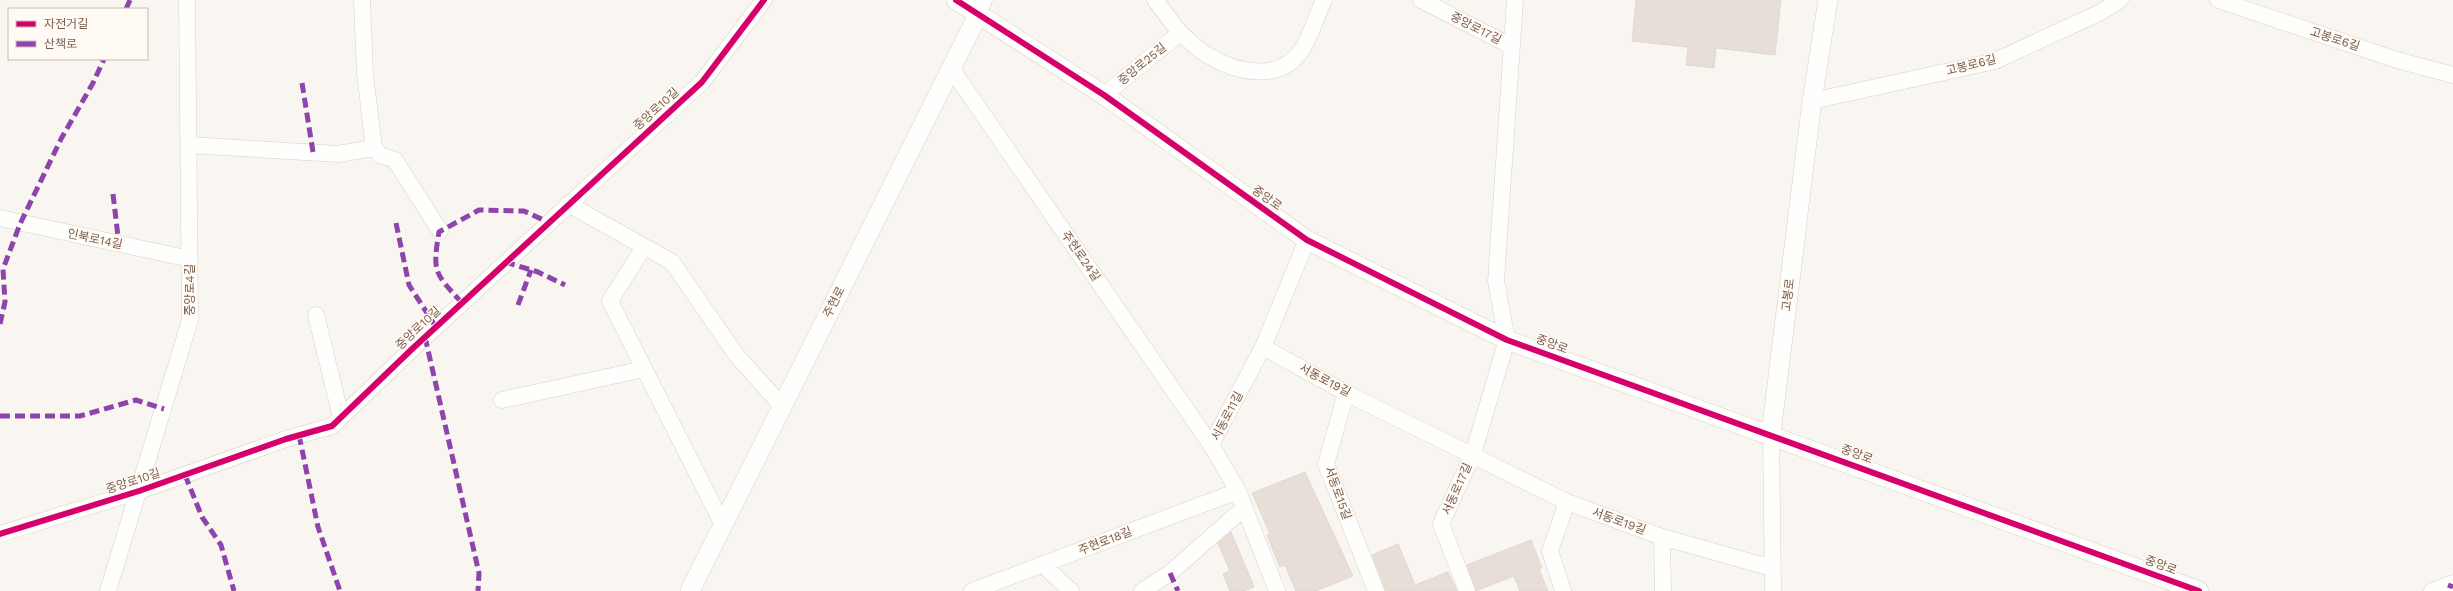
<svg xmlns="http://www.w3.org/2000/svg" width="2453" height="591" viewBox="0 0 2453 591" font-family="'Work Sans','Noto Sans KR',sans-serif">
<rect width="100%" height="100%" fill="#f9f5f0"/>
<!-- building -->
<path fill="#e6ded7" stroke="#e2d8d2" d="M1636,0H1781L1775,55L1716,48L1714,68L1686,65L1688,47L1632,41Z
M1305,472L1353,576L1316,591H1296L1285,565L1280,567L1267,535L1270,534L1252,493Z
M1231,532L1254,587L1244,591H1230L1223,574L1230,571L1218,543Z
M1531,540L1542,568L1539,569L1548,591H1520L1514,576L1476,591L1467,565Z
M1398,544L1415,585L1448,572L1457,591H1386L1372,555Z"/>
<g fill="none" stroke-linecap="round" stroke-linejoin="round">
<defs>
<path id="minor" d="M362,0L365,74L374,148L380,155L395,160L440,231
M1155,0L1180,33
M1421,0L1511,46
M2218,0L2397,60L2453,75
M979,13L984,0
M951,68L1211,445
M1104,95L1180,33C1189,40 1199,51 1209,56C1237,73 1279,82 1301,51C1311,36 1316,16 1324,0
M1812,101L1995,61L2101,12L2120,0
M189,145L338,154L374,148
M568,204L672,262L737,356L782,406
M0,218L190,259
M644,247L610,301L723,525
M316,315L341,417
M1263,347L1346,393L1567,502L1662,537L1772,568
M1346,393L1326,464L1376,591
M502,400L644,369
M1771,434L1773,591
M0,534L139,491L286,439L332,426L411,350L702,82L764,0
M1662,537L1663,591
M1042,564L1071,591
M108,591L190,320L187,0
M972,591L1238,491
M1142,591L1170,573L1244,508
M1277,591L1238,491L1211,445L1263,347L1307,240
M1467,591L1441,524L1473,454L1507,340L1496,281L1515,0
M1563,591L1550,551L1567,502
M2432,591L2453,583"/>
<path id="tertiary" d="M956,0L1104,95L1307,240L1507,340L2199,591
M1771,434L1812,101L1828,0
M690,591L979,13"/>
</defs>
<!-- minor casing -->
<use href="#minor" stroke="#d7d1cb" stroke-width="17"/>
<!-- tertiary casing -->
<use href="#tertiary" stroke="#d7d1cb" stroke-width="20"/>
<!-- minor -->
<use href="#minor" stroke="#fefefd" stroke-width="16"/>
<!-- tertiary -->
<use href="#tertiary" stroke="#fefefd" stroke-width="19"/>
<!-- quiet -->
<path stroke="#8e44ad" stroke-width="5" stroke-dasharray="10 5" stroke-linecap="butt" d="M126,9L130,0
M302,83L313,152
M113,194L119,245
M396,223L409,285L436,327
M505,262L538,272L565,285
M462,303C435,273 432,273 439,232L479,210L524,211L548,222
M518,305L531,270
M0,324L5,302L3,269L20,224L61,139L93,83L104,59
M425,337L479,573L478,591
M0,416H80L136,400L164,409
M299,435L318,527L340,591
M185,475L202,517L221,545L234,591
M1170,573L1178,591
M2448,585L2453,587"/>
<defs>
<path id="cycleway" d="M956,0L1104,95L1307,240L1507,340L2199,591
M0,534L139,491L286,439L332,426L411,350L702,82L764,0"/>
</defs>
<!-- cycleway casing -->
<use href="#cycleway" stroke="#fffaf3" stroke-width="8"/>
<!-- cycleway -->
<use href="#cycleway" stroke="#d6006c" stroke-width="6"/>
</g>
<g text-anchor="middle" stroke-width="3" stroke-linejoin="round" paint-order="stroke">
<!-- street labels -->
<g font-size="12" fill="#7a5c4d" stroke="#fffaf3">
<text transform="translate(1476 28) rotate(27)" y="4">중앙로17길</text>
<text transform="translate(2335 39) rotate(18)" y="4">고봉로6길</text>
<text transform="translate(1142 64) rotate(-39)" y="4">중앙로25길</text>
<text transform="translate(1971 65) rotate(-14)" y="4">고봉로6길</text>
<text transform="translate(656 109) rotate(-42)" y="4">중앙로10길</text>
<text transform="translate(1267 198) rotate(35)" y="4">중앙로</text>
<text transform="translate(95 239) rotate(12)" y="4">인북로14길</text>
<text transform="translate(1081 256) rotate(55)" y="4">주현로24길</text>
<text transform="translate(190 290) rotate(-90)" y="4">중앙로4길</text>
<text transform="translate(1788 295) rotate(-83)" y="4">고봉로</text>
<text transform="translate(834 302) rotate(-63)" y="4">주현로</text>
<text transform="translate(418 328) rotate(-43)" y="4">중앙로10길</text>
<text transform="translate(1552 344) rotate(20)" y="4">중앙로</text>
<text transform="translate(1325 380) rotate(28)" y="4">서동로19길</text>
<text transform="translate(1227 416) rotate(-62)" y="4">서동로11길</text>
<text transform="translate(1857 454) rotate(20)" y="4">중앙로</text>
<text transform="translate(133 481) rotate(-18)" y="4">중앙로10길</text>
<text transform="translate(1457 489) rotate(-66)" y="4">서동로17길</text>
<text transform="translate(1338 493) rotate(70)" y="4">서동로15길</text>
<text transform="translate(1619 521) rotate(20)" y="4">서동로19길</text>
<text transform="translate(1105 541) rotate(-21)" y="4">주현로18길</text>
<text transform="translate(2161 565) rotate(20)" y="4">중앙로</text>
</g>
</g>
<!-- legend -->
<rect x="8" y="8" width="140" height="52" fill="#fffaf3" stroke="#cabbb1"/>
<rect x="16" y="21" width="20" height="6" fill="#d6006c" stroke="#cabbb1"/>
<text x="44" y="28" font-size="12" fill="#7a5c4d">자전거길</text>
<rect x="16" y="41" width="20" height="6" fill="#8e44ad" stroke="#cabbb1"/>
<text x="44" y="48" font-size="12" fill="#7a5c4d">산책로</text>
</svg>
